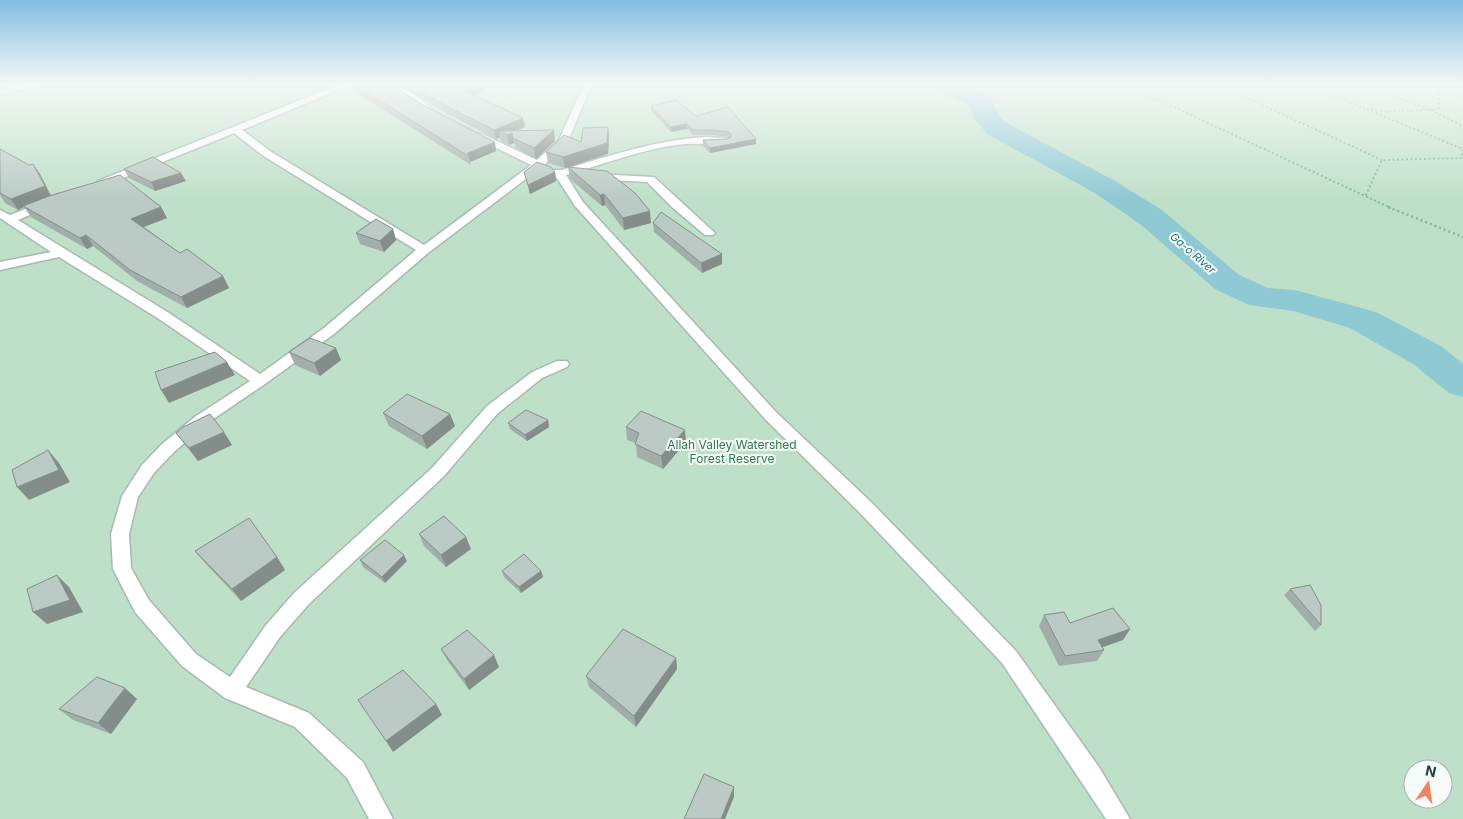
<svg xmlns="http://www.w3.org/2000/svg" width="1463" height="819" viewBox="0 0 1463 819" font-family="Inter,sans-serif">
<rect width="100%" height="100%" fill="#e6efeb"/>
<!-- green -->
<path fill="#bfe0c8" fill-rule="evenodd" d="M0,84H1463V819H0ZM1413,769H1443V799H1413Z"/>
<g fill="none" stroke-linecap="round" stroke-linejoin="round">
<!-- river -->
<path fill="#8ec9d4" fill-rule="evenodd" d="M932,84H967L991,97L998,115L1005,122L1115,181L1162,210L1239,275L1268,288L1295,290L1376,312L1441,346L1463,364V397L1449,393L1413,364L1350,328L1293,311L1249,305L1215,289L1140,224L1095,193L987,134L973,117L971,106L936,89Z"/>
<defs>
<path id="minor" d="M340,84H353L242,130L270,151L424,245L531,165L476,138V134H482L537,160L559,140L584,84H592L568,141L545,164L548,167L547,169H539L428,253L334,334L265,384L206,424L174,452L154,473L138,497L129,534L131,568L149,600L196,654L230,677L266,625L294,593L432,468L487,406L532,372L557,361H567L569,364L567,367L542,378L497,414L444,476L308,605L280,637L246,687L309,713L363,762L393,819H369L347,778L295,727L225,698L182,666L135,612L113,569L111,534L122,496L142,465L162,444L196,416L250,381L159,319L59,257L0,270V262L51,252L0,218V210L10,215L41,203H49L51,205L49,207L18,220L169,313L260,374L324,328L416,250L262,155L234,133L106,185L102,186L97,183L98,181Z
M382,84C399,84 417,95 430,107L428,109H422Z
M705,137L725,138L730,141C724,146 695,143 685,144C644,148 605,164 566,175L583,202L776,412L872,503L1016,651L1099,767L1130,819H1106L1002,663L860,513L766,420L575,206L553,172L554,170H562C609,156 655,140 705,137Z
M595,174L654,177L715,233L713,235H705L673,208L647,182L591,179L590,177L591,175Z"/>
<path id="secondary" d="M25,84H48L0,94V88Z"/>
</defs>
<!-- minor casing -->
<use href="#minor" stroke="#a8b8b2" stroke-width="3"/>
<!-- secondary casing -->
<use href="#secondary" stroke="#a4bbb3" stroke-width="3"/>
<!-- path-far1 -->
<path stroke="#86b3a5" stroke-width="2" stroke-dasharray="2 2.5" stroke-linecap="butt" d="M1136,84L1150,96L1391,208
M1217,84L1382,160
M1305,84L1463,149L1462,158L1382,160L1365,197
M1364,84L1431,110L1463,126
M1371,109L1380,111L1431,110L1439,108V93L1433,84"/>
<!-- path -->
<path stroke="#86b3a5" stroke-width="2.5" stroke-dasharray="2 3" stroke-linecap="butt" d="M1388,207L1463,237"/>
<!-- minor -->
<use href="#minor" fill="#fff" fill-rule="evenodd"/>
<!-- secondary -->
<use href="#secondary" fill="#fff" fill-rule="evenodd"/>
</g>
<!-- wall -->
<path fill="#a1aea9" d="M352,84H390L496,151L470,162L471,165L354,91Z
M395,84H485L486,90L474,95L525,127L516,130L555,141L536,159L516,148L514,143L509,145L501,141L500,137L496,139L446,113L404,87Z
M651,106L696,116L756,139V144L710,153L703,146V140L727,139L729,138L728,137L713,135H693L687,129L671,132L651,111Z
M608,127L609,137L608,154L565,168L548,163L546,152L581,142Z
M0,149L29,165L33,164L40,174L51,195L161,207L167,218L144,227L180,253L223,276L229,288L187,308L137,281L93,246L87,249L31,217L24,207L18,210L5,203L0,195Z
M568,167L651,223L624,230L605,205L602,206L570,179Z
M124,169L186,181L155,191L129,178Z
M524,172H555L556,181L530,194Z
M653,223L722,254V264L702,273L654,232Z
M393,229L396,240L384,252L360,244L356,233Z
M289,352L341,360L320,376L295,365Z
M383,413L450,414L455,426L427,449L389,426Z
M548,420L549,427L527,441L510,429L508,423Z
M626,427L686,442L663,469L637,457L636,443L627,440Z
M176,433L232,445L198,461L185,445Z
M419,534L471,549L446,567L424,546Z
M195,551L277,557L285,570L241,601L205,563Z
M360,560L407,561L385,583L363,567Z
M502,571H541L543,577L521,593L504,577Z
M1290,589L1321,625L1315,631L1284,595Z
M1044,615L1070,623L1130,629L1123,640L1102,647L1104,650L1097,661L1059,666L1039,626Z
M441,649L499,667L469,690L447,660Z
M676,658L677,669L636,727L589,687L586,676Z
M137,699L111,734L73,720L59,709Z"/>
<!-- shaded-wall -->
<path fill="#838d89" d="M477,84H485L486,90L465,98L463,90Z
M523,118L525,127L506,134L499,131L500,137L496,139L494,130Z
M687,124V129L671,132L670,127Z
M608,127L609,137L608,154L565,168L563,157Z
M554,130L555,141L536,159L534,148Z
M512,133L514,143L509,145L507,135Z
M756,139V144L710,153V148Z
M495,142L496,151L470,162L468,153Z
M33,164L40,174L51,197L23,206L24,207L18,210L11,199Z
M555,172L556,181L530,194L528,185Z
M181,173L186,181L155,191L151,182Z
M604,194L605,205L602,206L600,195Z
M161,207L167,218L138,229L131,219Z
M650,211L651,223L624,230L623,218Z
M393,229L396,240L384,252L380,241Z
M86,235L93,246L87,249L80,238Z
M722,254V264L702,273L701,263Z
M223,276L229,288L187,308L181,297Z
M336,348L341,360L320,376L314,363Z
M227,362L235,375L169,403L161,390Z
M450,414L455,426L427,449L422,436Z
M548,420L549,427L527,441L525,435Z
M685,430L686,442L663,469L661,456Z
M224,432L232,445L198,461L189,448Z
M48,450L59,463L70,482L29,500L17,487Z
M466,537L471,549L446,567L441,555Z
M404,555L407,561L385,583L382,577Z
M277,557L285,570L241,601L232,589Z
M541,571L543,577L521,593L519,587Z
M57,575L69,587L83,612L47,624L33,612Z
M1130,629L1123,640L1092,651L1098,640Z
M494,655L499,667L469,690L464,679Z
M676,658L677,669L636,727L634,716Z
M125,688L137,699L111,734L98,723Z
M436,704L442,715L393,752L386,741Z
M734,787V797L725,819H721Z"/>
<!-- building -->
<path fill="#bbcac4" stroke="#838d89" d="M354,84H390L423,105L495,142L468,153V156Z
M410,84H477L463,90L523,118L494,130L444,105Z
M676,100L696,116L728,107L756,139L710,148L703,140L727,139L731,137V134L728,132L713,130H693L687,124L670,127L651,106Z
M608,127L607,143L563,157L546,152L564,135L581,142L583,128Z
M554,130L534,148L513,138L512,133L507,135L499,131Z
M0,149L29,165L33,164L45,186L11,199L0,193Z
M153,157L181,173L151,182L124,169Z
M537,162L551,167L555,172L528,185L524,172Z
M568,167L607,171L635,193L650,211L623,218L604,194L600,195Z
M120,175L161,207L131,219L180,253L187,249L223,276L181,297L130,270L86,235L80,238L23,206L49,196Z
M661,212L722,254L701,263L653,223Z
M376,219L393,229L380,241L356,233Z
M310,338L336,348L314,363L289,352Z
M215,352L227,362L161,390L155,372Z
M407,394L450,414L422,436L383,413Z
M526,410L548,420L525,435L508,423Z
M641,411L685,430L661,456L635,444L639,433L626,427Z
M210,414L224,432L189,448L176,433L183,427Z
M48,450L59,470L17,487L12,470Z
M444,516L466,537L441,555L419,534Z
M249,518L277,557L232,589L195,551Z
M385,540L404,555L382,577L360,560Z
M524,554L541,571L519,587L502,571Z
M57,575L70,600L33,612L27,589Z
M1310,585L1321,605V625L1290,589Z
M1113,608L1130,629L1098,640L1104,650L1065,656L1044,615L1064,612L1070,623Z
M623,629L676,658L634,716L586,676Z
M467,630L494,655L464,679L441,649Z
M403,670L436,704L386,741L358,700Z
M97,677L125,688L98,723L59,709Z
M704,774L734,787L721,819H684Z"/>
<!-- sky -->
<linearGradient id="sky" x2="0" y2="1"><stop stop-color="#84bce0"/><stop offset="0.42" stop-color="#f4f8f6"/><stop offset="1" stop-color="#f4f8f6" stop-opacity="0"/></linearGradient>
<rect width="1463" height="199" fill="url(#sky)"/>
<g text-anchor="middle" stroke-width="4" stroke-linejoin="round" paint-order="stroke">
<!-- far-water labels -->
<g font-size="11" font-style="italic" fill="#1c6f80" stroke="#f7fbf9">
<text transform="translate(1193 253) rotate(41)" y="4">Ga-o River</text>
</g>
<!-- park labels -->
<g font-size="12" fill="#2d7a4b" stroke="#f7fbf9">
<text x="732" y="449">Allah Valley Watershed<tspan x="732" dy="14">Forest Reserve</tspan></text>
</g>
</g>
<!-- north arrow -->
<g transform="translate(1428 784) rotate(13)"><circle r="24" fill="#f7fbf9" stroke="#a3b1ad"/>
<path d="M0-4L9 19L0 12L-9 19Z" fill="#f4845f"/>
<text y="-8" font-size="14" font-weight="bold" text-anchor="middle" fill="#24423a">N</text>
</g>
</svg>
